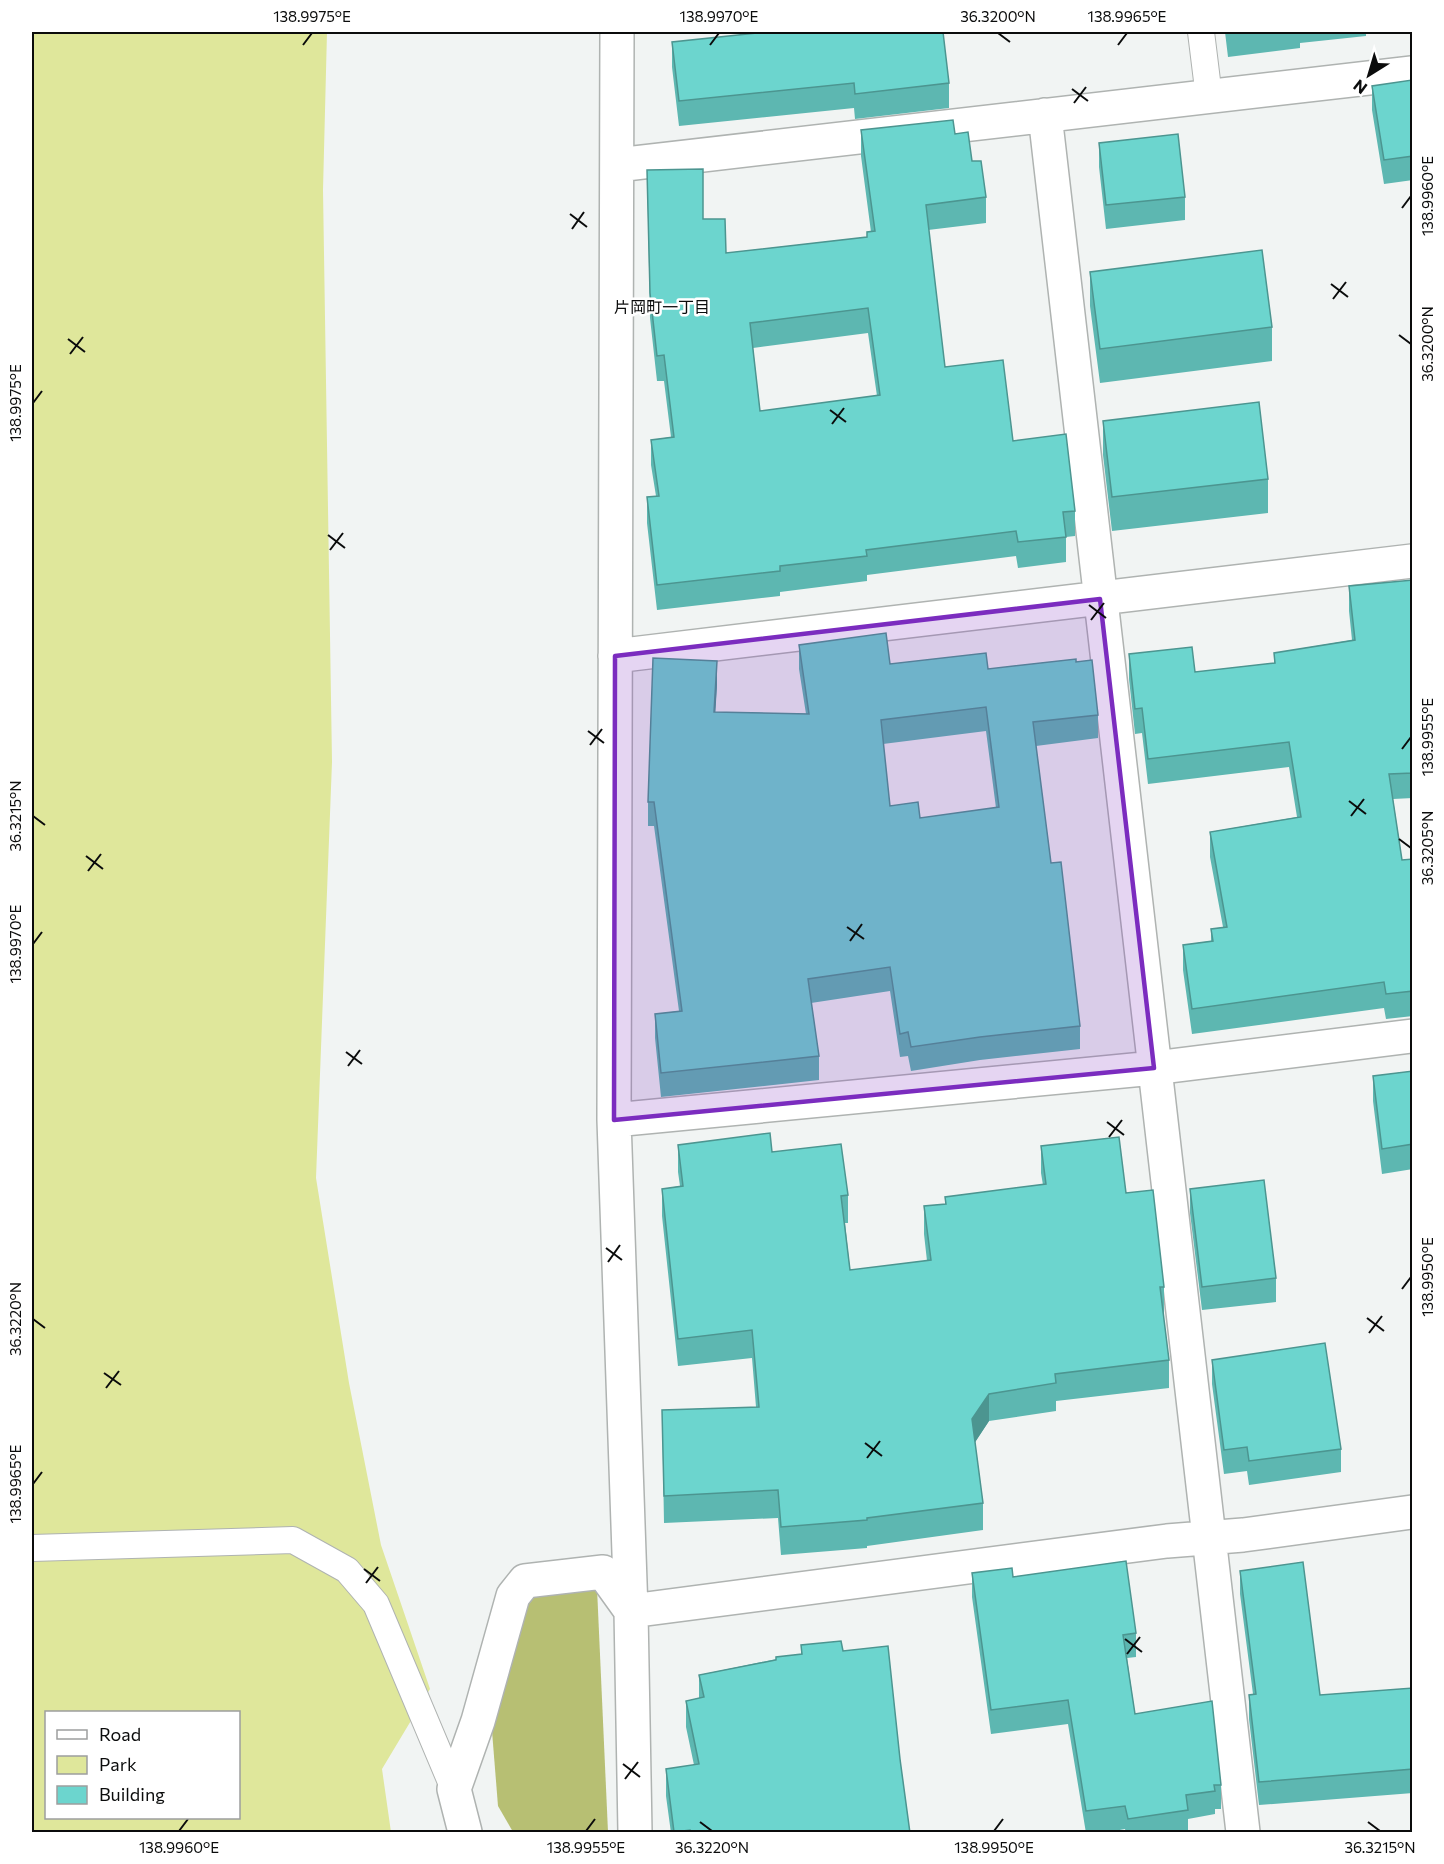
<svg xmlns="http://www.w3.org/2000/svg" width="1444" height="1864" viewBox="0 0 1444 1864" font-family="Commissioner,'Noto Sans JP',sans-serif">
<rect width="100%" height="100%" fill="#f1f4f3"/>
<!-- green -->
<path fill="#dfe79b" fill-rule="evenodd" d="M32,32H327L323,190L332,762L316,1178L349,1383L381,1545L430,1689L382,1769L391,1832H32ZM46,1712H238V1818H46Z"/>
<!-- forest -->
<path fill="#b7bf73" d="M597,1588L608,1832H513L498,1806L492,1731L523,1592Z"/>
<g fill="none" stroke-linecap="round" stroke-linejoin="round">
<defs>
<path id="lane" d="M1201,32L1209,97
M32,1548L293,1540L347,1570L376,1604L454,1789"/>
<path id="street" d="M617,32L614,1120L631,1611L635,1832
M1045,115L1243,1832
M617,165L1412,73
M615,656L1412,561
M614,1120L1154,1068L1412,1036
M465,1832L454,1789L478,1721L513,1596L525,1581L603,1572L631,1611L1167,1541L1243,1535L1412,1512"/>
</defs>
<!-- lane casing -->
<use href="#lane" stroke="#afb3b1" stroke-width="28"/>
<!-- street casing -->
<use href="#street" stroke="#afb3b1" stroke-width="36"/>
<!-- lane -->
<use href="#lane" stroke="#fff" stroke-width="26"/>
<!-- street -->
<use href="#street" stroke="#fff" stroke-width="33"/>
</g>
<!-- wall -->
<path fill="#5db7b1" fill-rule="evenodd" d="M1225,32H1366V36L1300,43V48L1228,57Z
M672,42L949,83V108L855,119L854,108L679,126L672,67Z
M1413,82V180L1384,184L1372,110V86Z
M861,130L955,134L972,161L986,197V223L928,230L945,367L1013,441L1075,511V536L1066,537V562L1018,568L1016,556L867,575V581L780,592V596L657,610L647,523V497L656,496L651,465V440L671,437L664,381H657L650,318L647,170L703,219L726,253L867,237V232H871L861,156ZM868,333L877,396L760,411L753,348Z
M1099,143L1185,197V220L1106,229L1099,167Z
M1090,272L1272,327V361L1100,383L1090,306Z
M1103,421L1268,479V513L1112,531L1103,455Z
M1413,580V798L1393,799L1402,860L1413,859V1016L1386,1019L1384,1008L1192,1034L1183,970V945L1211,941V929L1223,927L1210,857V832L1297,817L1289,767L1148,784L1142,733L1135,734L1129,679V654L1195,672L1274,663V653L1352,640L1349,611V586Z
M799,645L890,664L988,669L1076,662L1098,715V738L1036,746L1051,863L1080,1026V1049L980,1060L911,1071L908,1056L900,1057L890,991L811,1003L819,1056V1080L661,1097L655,1038V1014L679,1011L654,826H648V802L717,685L715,712L806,714L799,669ZM986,731L996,808L920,818L890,806L883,744Z
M1413,1071V1169L1382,1174L1373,1101V1076Z
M678,1145L772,1152L848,1195V1223H845L850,1270L927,1261L924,1234V1206L945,1204V1197L1043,1185L1041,1173V1146L1126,1193L1164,1287V1315H1163L1169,1360V1388L1056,1401V1411L989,1421L975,1442L983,1503V1530L867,1546V1548L781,1555L778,1518L664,1523L662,1410L756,1407L752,1358L678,1366L662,1216V1189L680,1186L678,1172Z
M1190,1189L1276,1278V1302L1202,1310L1190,1213Z
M1212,1360L1341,1449V1472L1249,1485L1247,1471L1224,1474L1212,1384Z
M1240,1571L1320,1695L1413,1688V1793L1259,1805L1249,1719V1695L1253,1694L1240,1594Z
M972,1573L1013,1577L1136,1633V1657L1127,1658L1135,1714L1221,1785V1809H1215V1814L1188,1819V1833H1126L1125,1829L1104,1833H1086L1068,1724L991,1734L972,1597Z
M801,1645L843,1651L900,1759L910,1833H671L666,1796V1769L694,1765L686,1727V1701L699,1698V1675L801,1654Z"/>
<!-- shaded-wall -->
<path fill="#4c9590" d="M717,661V685L714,736V712Z
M989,1394V1421L972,1447V1419Z"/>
<!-- building -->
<path fill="#6cd5ce" stroke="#4c9590" stroke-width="1.5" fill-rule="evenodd" d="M767,32H943L949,83L855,94L854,83L679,101L672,42Z
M1412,80L1413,156L1384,160L1372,86Z
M953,120L955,134L968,132L972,161H981L986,197L926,205L945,367L1003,360L1013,441L1066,434L1075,511L1063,512L1066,537L1018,542L1016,531L866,550L867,556L780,566V571L657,585L647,497L659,496L651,440L674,437L664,355L657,356L650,293L647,170L703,169V219H725L726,253L867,237V232L875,231L861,130ZM868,308L880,395L760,411L750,323Z
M1178,134L1185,197L1106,205L1099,143Z
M1262,250L1272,327L1100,349L1090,272Z
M1259,402L1268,479L1112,497L1103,421Z
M1413,580V773L1389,774L1402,860L1413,859V991L1386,994L1384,982L1192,1009L1183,945L1213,941L1211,929L1227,927L1210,832L1301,817L1289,742L1148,759L1142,708L1135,709L1129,654L1192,647L1195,672L1275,663L1274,653L1355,640L1349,586Z
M886,633L890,664L986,653L988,669L1076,659V662L1092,660L1098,715L1033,722L1051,863L1061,862L1080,1026L980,1037L911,1047L908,1032L900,1034L890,967L808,979L819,1056L661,1073L655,1014L682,1011L654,802H648L653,658L717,661L714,712L809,714L799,645ZM986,707L999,807L920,818L918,802L890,806L881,720Z
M1413,1071V1144L1382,1149L1373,1076Z
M770,1133L772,1152L841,1144L848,1195L841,1196L850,1270L931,1260L924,1206L946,1204L945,1197L1046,1184L1041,1146L1119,1137L1126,1193L1153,1190L1164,1287H1160L1169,1360L1055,1374L1056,1383L989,1394L972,1419L983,1503L867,1518V1520L781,1527L778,1490L664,1496L662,1410L759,1407L752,1330L678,1339L662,1189L683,1186L678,1145Z
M1264,1180L1276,1278L1202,1287L1190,1189Z
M1325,1343L1341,1449L1249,1461L1247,1447L1224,1450L1212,1360Z
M1126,1561L1136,1633L1123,1635L1135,1714L1212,1701L1221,1785H1214L1215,1791L1186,1795L1188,1810L1128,1819L1125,1806L1086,1811L1068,1700L991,1710L972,1573L1012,1568L1013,1577Z
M1303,1562L1320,1695L1413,1688V1769L1259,1782L1249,1695L1256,1694L1240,1571Z
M841,1641L843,1651L888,1646L900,1759L910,1833H690V1830L674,1832L666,1769L699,1764L686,1701L704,1697L699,1675L776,1660V1657L802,1654L801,1645Z"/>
<!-- marked area -->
<path fill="#7b2cbf" fill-opacity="0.2" stroke="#7b2cbf" stroke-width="4.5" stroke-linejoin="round" d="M1100,599L1154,1068L614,1120L615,656Z"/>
<!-- ticks -->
<path fill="none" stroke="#0b0c0c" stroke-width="2" d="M998,33L1010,42M303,45L312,33M710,45L719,33M1118,45L1127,33M1072,89L1088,101M1074,103L1086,87M1402,208L1411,196M570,214L587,227M572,229L584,212M1331,284L1348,297M1333,299L1346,282M1399,335L1411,344M68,339L85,352M70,354L83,337M33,403L42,391M830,410L846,422M832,424L844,408M328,535L345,548M330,550L343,533M1089,605L1106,618M1091,620L1104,603M588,731L604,743M590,745L602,729M1402,749L1411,737M1349,801L1366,814M33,816L45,825M1351,816L1364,799M1399,839L1411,848M86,856L103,869M88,871L101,854M847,927L864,939M850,941L862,924M33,944L42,932M346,1052L362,1064M348,1066L360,1050M1107,1122L1124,1135M1109,1137L1122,1120M606,1248L622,1260M608,1262L620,1245M1402,1289L1411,1277M1367,1318L1384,1331M33,1319L45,1328M1369,1333L1382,1316M104,1373L121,1385M106,1388L119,1371M865,1443L882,1456M867,1458L880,1441M33,1484L42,1472M364,1569L380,1581M366,1583L378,1567M1125,1639L1142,1652M1127,1654L1140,1637M623,1764L640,1777M625,1779L638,1762M700,1822L712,1831M1368,1822L1380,1831M179,1831L188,1819M586,1831L595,1819M994,1831L1003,1819"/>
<g text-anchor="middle" stroke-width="5" stroke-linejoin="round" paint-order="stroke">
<!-- neighbourhood labels -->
<g font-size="16" fill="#0b0c0c" stroke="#fff">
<text x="662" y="313">片岡町一丁目</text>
</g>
</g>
<!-- border -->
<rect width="1444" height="1864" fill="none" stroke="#ffffff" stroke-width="66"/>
<!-- legend -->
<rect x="45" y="1711" width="195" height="108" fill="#ffffff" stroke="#9d9e9e" stroke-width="1.5"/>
<rect x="57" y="1730" width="30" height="9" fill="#ffffff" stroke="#9d9e9e" stroke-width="1.5"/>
<text x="99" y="1741" font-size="18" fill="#0b0c0c">Road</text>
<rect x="57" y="1756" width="30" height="18" fill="#dfe79b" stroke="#9d9e9e" stroke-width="1.5"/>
<text x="99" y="1771" font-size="18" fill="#0b0c0c">Park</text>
<rect x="57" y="1786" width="30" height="18" fill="#6cd5ce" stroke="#9d9e9e" stroke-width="1.5"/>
<text x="99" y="1801" font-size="18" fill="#0b0c0c">Building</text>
<!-- north arrow -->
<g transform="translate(1369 75) rotate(217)" stroke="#ffffff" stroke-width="4.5" paint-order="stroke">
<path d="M0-4.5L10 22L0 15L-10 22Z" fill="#0b0c0c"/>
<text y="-9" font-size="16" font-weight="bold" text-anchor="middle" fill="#0b0c0c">N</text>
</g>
<rect x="33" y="33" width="1378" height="1798" fill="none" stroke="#0b0c0c" stroke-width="2"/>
<g font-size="15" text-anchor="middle" fill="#0b0c0c">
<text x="312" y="22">138.9975°E</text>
<text x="719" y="22">138.9970°E</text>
<text x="998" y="22">36.3200°N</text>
<text x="1127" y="22">138.9965°E</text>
<text transform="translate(1428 196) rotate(-90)" y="5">138.9960°E</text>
<text transform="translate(1428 344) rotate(-90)" y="5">36.3200°N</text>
<text transform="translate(16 403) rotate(-90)" y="5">138.9975°E</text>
<text transform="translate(1428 737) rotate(-90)" y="5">138.9955°E</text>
<text transform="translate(16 816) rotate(-90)" y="5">36.3215°N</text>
<text transform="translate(1428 848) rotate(-90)" y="5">36.3205°N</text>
<text transform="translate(16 944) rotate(-90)" y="5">138.9970°E</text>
<text transform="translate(1428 1277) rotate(-90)" y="5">138.9950°E</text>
<text transform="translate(16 1319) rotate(-90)" y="5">36.3220°N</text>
<text transform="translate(16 1484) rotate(-90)" y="5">138.9965°E</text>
<text x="179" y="1853">138.9960°E</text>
<text x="586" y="1853">138.9955°E</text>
<text x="712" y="1853">36.3220°N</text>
<text x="994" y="1853">138.9950°E</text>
<text x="1380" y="1853">36.3215°N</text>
</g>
</svg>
